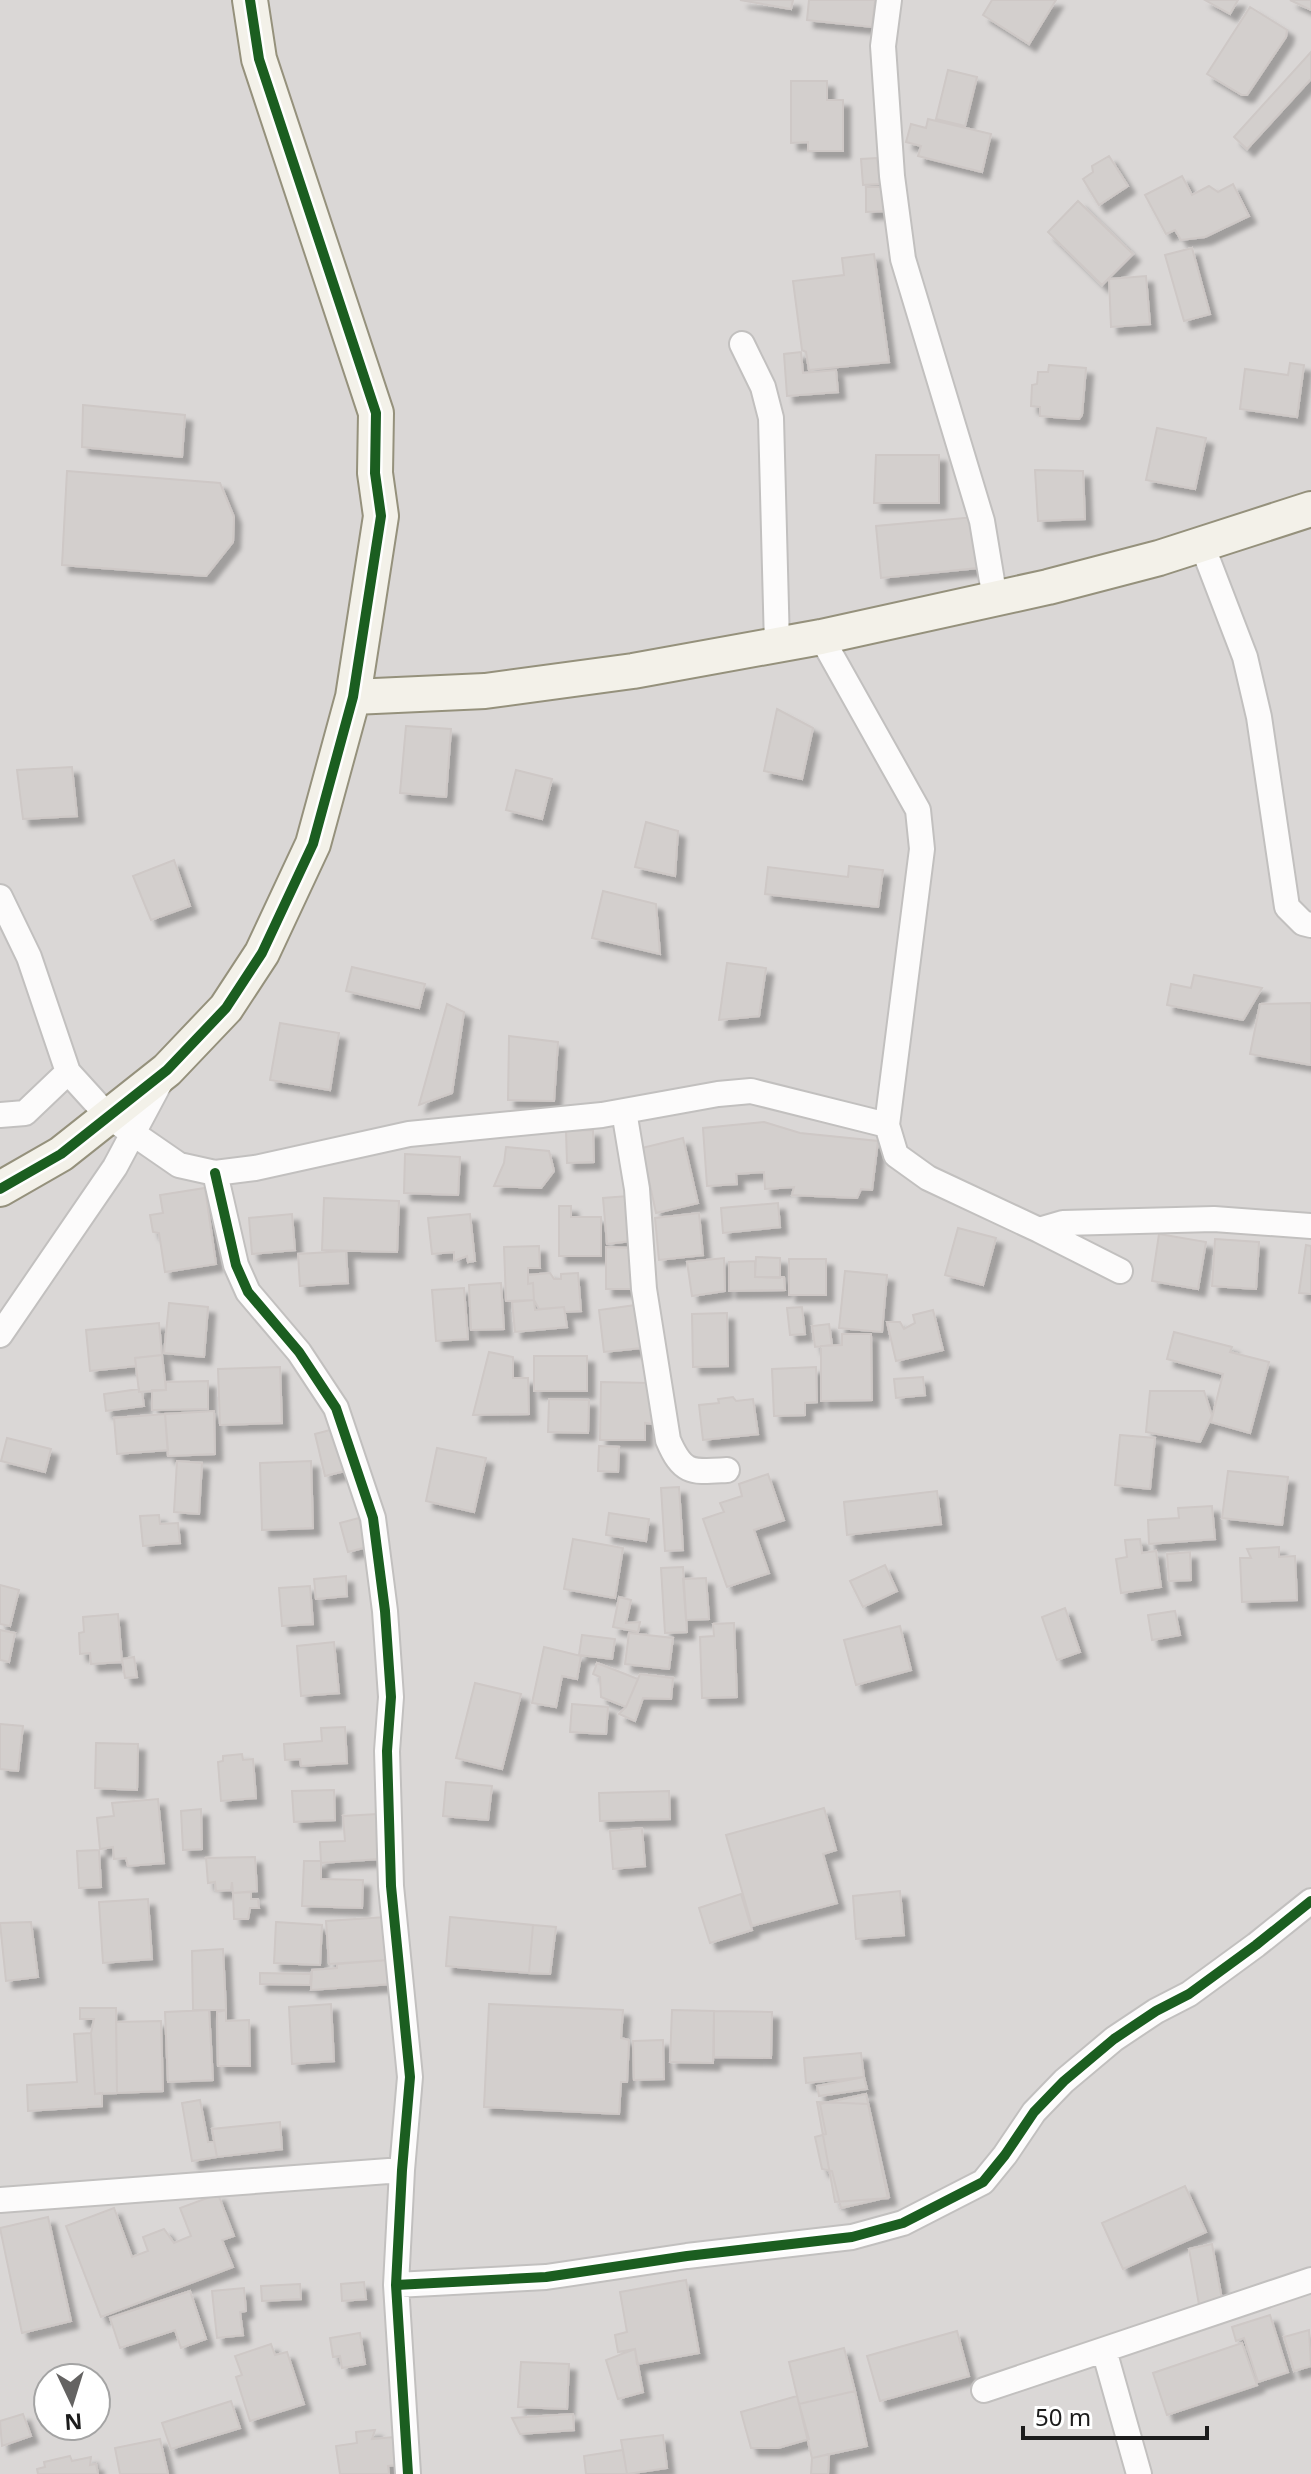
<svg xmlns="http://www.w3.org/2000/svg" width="1311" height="2474" viewBox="0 0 1311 2474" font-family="'Noto Sans',sans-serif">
<defs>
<filter id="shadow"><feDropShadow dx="7" dy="7" stdDeviation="2" flood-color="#0004"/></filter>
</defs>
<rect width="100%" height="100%" fill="#ebe7e4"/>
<!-- residential -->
<path fill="#dad7d6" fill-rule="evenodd" d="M0,0H1311V2474H0ZM48,2378H96V2426H48Z"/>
<!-- building -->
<path fill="#d3cfcd" stroke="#cec8c6" stroke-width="2" filter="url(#shadow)" d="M740,0H793L791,9Z
M809,0H875L872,27L807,20Z
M992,0H1056L1029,44L983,15Z
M1205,0H1238L1230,14Z
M1290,0H1311V10Z
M1250,7L1287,30L1286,37L1247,95H1242L1207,74Z
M1311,52V79L1247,149L1234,137Z
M948,70L977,77L965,126L936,119Z
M791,81H827V100H843V151H808V142L791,143Z
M928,119L991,134L982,172L918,156L921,146L906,142L911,124L926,128Z
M1109,156L1128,186L1099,205L1083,179L1093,172L1092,166Z
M877,158L880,184L863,185L861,159Z
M1182,176L1192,195L1209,186L1218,192L1233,184L1249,216L1205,237L1181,240L1175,230L1166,234L1145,195Z
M866,187H886L887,211L866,212Z
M1078,201L1133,254L1102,285L1048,232Z
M1192,248L1210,314L1184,321L1165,255Z
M874,254L889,362L809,370L806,352L802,350L793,281L844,275L842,258Z
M1146,276L1150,324L1111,327L1109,279Z
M801,352L803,373L836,370L838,392L787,396L784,354Z
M1290,363L1304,365L1297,417L1240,409L1245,369L1288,375Z
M1049,365L1086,368L1082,415L1079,419L1040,416V407L1031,406L1032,385L1037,384L1038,372H1048Z
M83,405L185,415L182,457L82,447Z
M1157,428L1206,438L1195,489L1146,480Z
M876,455H939V503H874Z
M1035,470L1083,471L1085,519L1038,521Z
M67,471L220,483L234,517L233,542L206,576L62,565Z
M975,517L978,568L881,578L876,526Z
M777,709L813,728L802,779L764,771Z
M406,726L451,729L446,797L400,793Z
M72,767L77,816L23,819L17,770Z
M516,770L552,779L542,819L506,810Z
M646,822L678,831L675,876L635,867Z
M174,860L190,906L151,920L133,876Z
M849,866L883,870L878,907L765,894L768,867L848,877Z
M603,891L656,904L660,954L592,938Z
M727,963L766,968L759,1016L719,1020Z
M352,967L425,984L419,1008L346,991Z
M1194,975L1262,988L1243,1020L1167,1005L1171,984L1191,988Z
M1311,1003V1065L1250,1054L1260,1004Z
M447,1004L464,1012L452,1093L419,1105Z
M280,1023L339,1033L330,1090L270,1080Z
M509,1036L558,1042L554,1101L508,1100Z
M764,1122L800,1133L878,1141L872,1190L861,1189L857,1198L792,1195L794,1187L765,1189L764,1172L736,1174L737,1184L707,1186L703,1128Z
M593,1130L594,1162L567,1163L566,1131Z
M683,1138L698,1203L656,1213L642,1148Z
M506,1147L549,1151L554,1171L541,1188L494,1186L504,1163Z
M405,1154L460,1157L458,1195L404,1193Z
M205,1188L216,1264L165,1272L159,1233L153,1232L150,1215L163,1213L160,1195Z
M628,1196L631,1241L607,1244L603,1198Z
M324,1198L399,1201L397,1252L322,1250Z
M778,1203L780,1227L723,1233L721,1208Z
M559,1206H571V1217H601V1256H559Z
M699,1213L703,1255L659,1260L655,1218Z
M292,1214L295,1250L252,1254L249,1218Z
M470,1214L475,1261L468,1262L467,1256L454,1261V1252L432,1254L428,1218Z
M958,1228L996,1238L983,1285L945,1275Z
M1159,1234L1206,1242L1198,1289L1152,1281Z
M1215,1239L1259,1242L1256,1289L1212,1286Z
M1306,1245L1311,1246V1294L1299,1293Z
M539,1246L540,1268H528V1284L533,1283L534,1300L506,1301L504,1247Z
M606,1247L632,1248V1289H606Z
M346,1251L348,1283L300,1286L298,1254Z
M756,1257L780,1258V1278L755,1277Z
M724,1258L725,1291L692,1296L687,1262Z
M789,1259H826V1295H789Z
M755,1261V1277H784L785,1290L729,1291V1262Z
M845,1271L887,1275L882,1332L839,1328Z
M550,1273L554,1279H561V1274L578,1273L581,1311L565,1312L564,1307L539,1309L534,1300L533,1283L528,1284V1275Z
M501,1283L504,1329L471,1330L469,1285Z
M464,1288L468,1339L436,1341L432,1290Z
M534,1300L535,1310L564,1307L567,1327L515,1332L512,1302Z
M169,1303L208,1307L204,1357L164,1353Z
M636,1305L641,1348L604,1352L599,1310Z
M802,1307L805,1334L790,1335L787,1308Z
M933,1310L943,1350L896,1361L887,1322H900L904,1329L915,1323L913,1315Z
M727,1313L728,1366L693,1367L692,1314Z
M159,1323L162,1355L135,1358L136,1366L90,1371L86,1330Z
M829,1324L832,1345L815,1347L812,1326Z
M1174,1332L1232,1347L1230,1352L1269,1362L1250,1433L1211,1422L1223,1374L1167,1359Z
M842,1334H871L872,1400L821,1401V1346L842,1345Z
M489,1352L513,1357V1378H528L529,1414L473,1415Z
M162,1355L166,1390L139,1392L135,1358Z
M534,1356H587V1391H534Z
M280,1367L282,1423L220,1425L218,1369Z
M816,1367L817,1402L805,1403V1415L774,1416L772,1369Z
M923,1377L925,1395L896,1398L894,1379Z
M208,1381V1409L152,1410V1390H166V1382Z
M601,1382L650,1383V1403H654L653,1424L645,1423V1440H600Z
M139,1389V1392H142L144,1406L106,1411L104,1394Z
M1150,1391H1204L1212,1416L1200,1442L1146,1432Z
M733,1397L736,1401L753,1399L758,1434L703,1440L699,1405L719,1403L718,1399Z
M549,1399L589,1400L588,1433L548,1432Z
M214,1411L215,1454L168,1456L165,1414Z
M165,1414L168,1450L117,1454L114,1418Z
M334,1429L345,1471L325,1476L315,1434Z
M1120,1435L1155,1438L1150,1489L1115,1485Z
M7,1438L51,1449L45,1472L1,1461Z
M599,1446L619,1447L618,1472L598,1471Z
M437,1448L486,1458L474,1512L426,1501Z
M177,1461L202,1463L199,1514L174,1512Z
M311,1461L313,1528L262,1530L260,1463Z
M1228,1471L1288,1477L1282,1525L1222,1518Z
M768,1474L784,1520L754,1530L769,1573L727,1587L703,1519L724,1512L720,1503L742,1496L739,1484Z
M679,1487L683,1550L665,1551L661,1488Z
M937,1491L941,1524L847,1535L844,1502Z
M1212,1506L1215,1539L1149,1544L1148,1520L1179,1518L1178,1508Z
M609,1513L649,1519L646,1541L606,1535Z
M159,1515L160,1524L178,1523L180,1543L143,1546L140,1516Z
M359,1518L367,1547L348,1552L340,1523Z
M573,1539L623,1548L615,1598L564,1589Z
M1140,1539L1142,1553L1156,1551L1161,1587L1121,1593L1116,1559L1127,1557L1125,1540Z
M1279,1547V1557L1295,1556L1297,1600L1242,1602L1240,1558H1251L1247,1549Z
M1190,1552L1191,1580L1169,1581L1167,1554Z
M885,1565L897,1591L863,1607L850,1581Z
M683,1567L687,1632L665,1633L661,1568Z
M346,1576L347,1596L316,1599L314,1579Z
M706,1578L709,1619L686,1620L683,1579Z
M0,1585L19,1590L10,1626L0,1624Z
M310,1586L313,1624L282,1626L279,1588Z
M619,1597L631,1600L626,1623L640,1622L638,1632L613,1627Z
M1065,1608L1080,1652L1057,1660L1042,1617Z
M1175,1611L1180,1635L1152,1640L1148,1615Z
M118,1614L122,1662L91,1664L90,1653L80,1654L79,1633L84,1632L83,1617Z
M734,1623L737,1697L702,1698L700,1637L714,1636L713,1624Z
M900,1626L911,1670L856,1685L844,1640Z
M0,1630L15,1633L9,1662L0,1660Z
M629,1633L673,1638L669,1669L625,1664Z
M582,1635L615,1639L612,1659L579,1655Z
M334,1642L339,1693L301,1696L297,1646Z
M544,1647L581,1656L577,1679L562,1676L556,1707L532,1703Z
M134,1657L137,1677L125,1678L122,1659Z
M597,1663L638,1679L626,1707L601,1697L600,1677L593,1674Z
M640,1674L673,1678L671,1699L643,1698L635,1721L619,1714L626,1707Z
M475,1683L521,1694L502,1769L456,1758Z
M572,1704L608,1707L606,1734L570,1732Z
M0,1724L23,1726L18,1771L0,1769Z
M345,1727L347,1763L301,1766L300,1759L285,1760L284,1744L322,1741L321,1728Z
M96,1743L138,1744L137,1790L95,1788Z
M242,1754L243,1760L253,1759L256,1798L221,1801L218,1762L223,1761V1756Z
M446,1782L492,1786L488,1820L443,1816Z
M334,1790L335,1820L294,1822L292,1791Z
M669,1791L670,1819L600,1821L599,1793Z
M158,1799L164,1863L128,1866L126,1858L114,1859L113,1847L100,1849L97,1818L114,1816L112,1803Z
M824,1808L836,1850L823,1854L837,1903L752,1926L726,1835Z
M201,1809L202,1849L183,1850L181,1811Z
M377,1814L380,1859L321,1863L320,1842L345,1841L343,1816Z
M642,1828L645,1866L613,1869L610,1831Z
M99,1850L101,1887L79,1888L77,1851Z
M255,1857L257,1891L233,1893L232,1882L231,1890L216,1891L215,1882L208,1883L206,1858Z
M304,1861H321V1879L363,1880L362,1908L302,1906Z
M900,1891L904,1935L856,1939L853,1896Z
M251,1892V1899H258L259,1908H250L248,1919H234L233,1893Z
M741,1894L752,1930L710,1943L699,1908Z
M148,1899L152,1959L103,1963L99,1902Z
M386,1917L389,1960L329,1964L326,1921Z
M450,1917L533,1925L529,1973L446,1966Z
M31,1922L38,1977L6,1981L0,1923Z
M276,1922L322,1925L320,1965L274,1963Z
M533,1925L556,1927L550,1974L529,1973Z
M223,1949L226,2010H193L192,1951Z
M389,1960L391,1984L311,1990L312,1970L337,1968V1964Z
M260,1973L311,1974L310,1985L260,1984Z
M331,2004L334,2061L292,2064L289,2007Z
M489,2004L623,2010L621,2038L629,2040L627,2082H621L619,2114L484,2107Z
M80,2008H116L117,2093L95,2094L91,2033L94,2019H80Z
M209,2010L213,2080L168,2082L165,2012Z
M226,2010V2021L249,2020L250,2066H218L217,2012Z
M672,2010L714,2011L713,2063L670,2062Z
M714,2011L772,2012L771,2058L714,2057Z
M161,2021L163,2091L117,2093L116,2022Z
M91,2033L95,2094L102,2093V2106L28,2111L27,2085L77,2082L74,2034Z
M663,2040L664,2079L634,2080L633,2041Z
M861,2053L864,2077L806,2083L804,2058Z
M864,2077L867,2089L819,2096L817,2086Z
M866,2094L889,2197L841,2208L832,2171L822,2169L815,2137L826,2134L820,2104Z
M200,2100L208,2142L214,2141L217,2157L192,2161L182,2103Z
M817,2102L868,2104L888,2198L835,2202Z
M280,2122L282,2149L217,2157L212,2129Z
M1185,2186L1206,2232L1123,2269L1102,2223Z
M218,2194L234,2236L222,2240L233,2267L101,2317L66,2226L114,2208L132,2257L148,2251L143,2237L164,2229L174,2243L191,2236L180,2208Z
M48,2217L71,2321L22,2333L0,2228Z
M1212,2244L1223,2305L1200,2310L1189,2249Z
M686,2280L699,2353L637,2364L635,2349L618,2352L615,2335L627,2332L620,2292Z
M364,2282L366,2299L342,2301L341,2284Z
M300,2284L301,2299L262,2301L261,2286Z
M244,2288L246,2311L240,2312L243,2335L217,2338L212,2291Z
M190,2291L206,2339L181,2348L175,2330L120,2348L110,2318Z
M1270,2315L1288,2372L1258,2382L1244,2338L1236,2341L1232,2327Z
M1309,2330L1311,2366L1294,2371L1284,2337Z
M957,2331L969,2376L880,2401L867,2356Z
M360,2333L365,2364L342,2368L340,2356L333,2357L330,2338Z
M1242,2343L1257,2385L1167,2415L1153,2373Z
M271,2344L275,2355L287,2352L304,2404L250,2421L236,2377L242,2375L235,2356Z
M844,2348L855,2391L799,2404L789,2362Z
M635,2349L643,2392L618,2399L606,2360Z
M521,2362L569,2364L567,2409L518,2407Z
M855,2391L867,2446L812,2458L799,2404Z
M797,2396L809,2439L778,2448H751L741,2412Z
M231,2401L240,2428L171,2449L162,2423Z
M23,2414L31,2436L2,2446L0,2421Z
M573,2414L574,2430L520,2434L512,2418Z
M375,2430L372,2439L394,2437L397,2465L388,2466L389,2474H340L336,2446L357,2443L356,2432Z
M663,2435L667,2468L627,2474L621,2440Z
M160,2439L168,2474H120L115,2448Z
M623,2450L627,2474H586L584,2456Z
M829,2454L828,2474H811L812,2458Z
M70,2456L72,2461L91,2457L90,2465L96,2464L98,2474H38L37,2469L45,2467L44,2462Z"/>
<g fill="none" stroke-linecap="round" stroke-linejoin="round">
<defs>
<path id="street" d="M889,0L883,46L892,176L903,259L982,521L995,599
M742,344L763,387L771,418L777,645
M1202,545L1245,657L1259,717L1287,907L1303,923L1311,925
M821,637L918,810L922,849L887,1125L896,1155L928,1178L1039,1230L1120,1271
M0,897L29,957L68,1072L108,1116L179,1165L215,1173L255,1168L409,1134L602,1115L718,1094L751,1091L887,1125
M624,1111L637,1189L644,1289L668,1440C683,1475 692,1472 727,1470
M0,1115L25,1113L68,1072
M215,1173L236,1265L248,1292L299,1352L336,1408L373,1518L385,1611L391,1697L387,1751L391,1886L410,2077L402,2170L396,2285L408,2474
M1039,1230L1063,1223L1214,1219L1311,1226
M0,1335L115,1167L163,1077
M0,2200L402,2170
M396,2285L546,2277L687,2256L852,2237L903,2223L983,2182L1005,2155L1034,2112L1064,2081L1114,2039L1156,2011L1189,1994L1256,1945L1311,1901
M1104,2350L1139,2474
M984,2390L1311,2280"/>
<path id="secondary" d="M353,697L485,691L633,671L821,637L1048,587L1159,558L1311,509
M0,1189L61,1154L167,1070L226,1008L262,953L313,844L353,697L381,516L375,473L376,413L259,59L250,0"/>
</defs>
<!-- street casing -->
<use href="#street" stroke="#c2c0bf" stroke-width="28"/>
<!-- secondary casing -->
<use href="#secondary" stroke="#95917c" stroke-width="38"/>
<!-- street -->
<use href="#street" stroke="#fcfbfb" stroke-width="24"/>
<!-- secondary -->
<use href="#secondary" stroke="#f3f1e9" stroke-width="34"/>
<defs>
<path id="cycleway" d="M215,1173L236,1265L248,1292L299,1352L336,1408L373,1518L385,1611L391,1697L387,1751L391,1886L410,2077L402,2170L396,2285L408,2474
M0,1189L61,1154L167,1070L226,1008L262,953L313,844L353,697L381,516L375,473L376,413L259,59L250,0
M396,2285L546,2277L687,2256L852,2237L903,2223L983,2182L1005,2155L1034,2112L1064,2081L1114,2039L1156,2011L1189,1994L1256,1945L1311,1901"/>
</defs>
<!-- cycleway casing -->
<use href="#cycleway" stroke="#fff" stroke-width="15"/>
<!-- cycleway -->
<use href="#cycleway" stroke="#1b5e20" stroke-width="10"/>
</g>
<!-- north arrow -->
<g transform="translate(72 2402) rotate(176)"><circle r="38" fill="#ffffff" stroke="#a4a4a4" stroke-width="2"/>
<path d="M0-6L14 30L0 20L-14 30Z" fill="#646362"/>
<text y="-12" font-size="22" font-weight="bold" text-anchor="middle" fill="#1c1c1c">N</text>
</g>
<!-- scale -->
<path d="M1023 2426v12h184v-12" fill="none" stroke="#1c1c1c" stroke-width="4"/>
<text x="1035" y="2426" font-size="24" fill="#1c1c1c" stroke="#ffffff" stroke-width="6" paint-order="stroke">50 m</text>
</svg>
